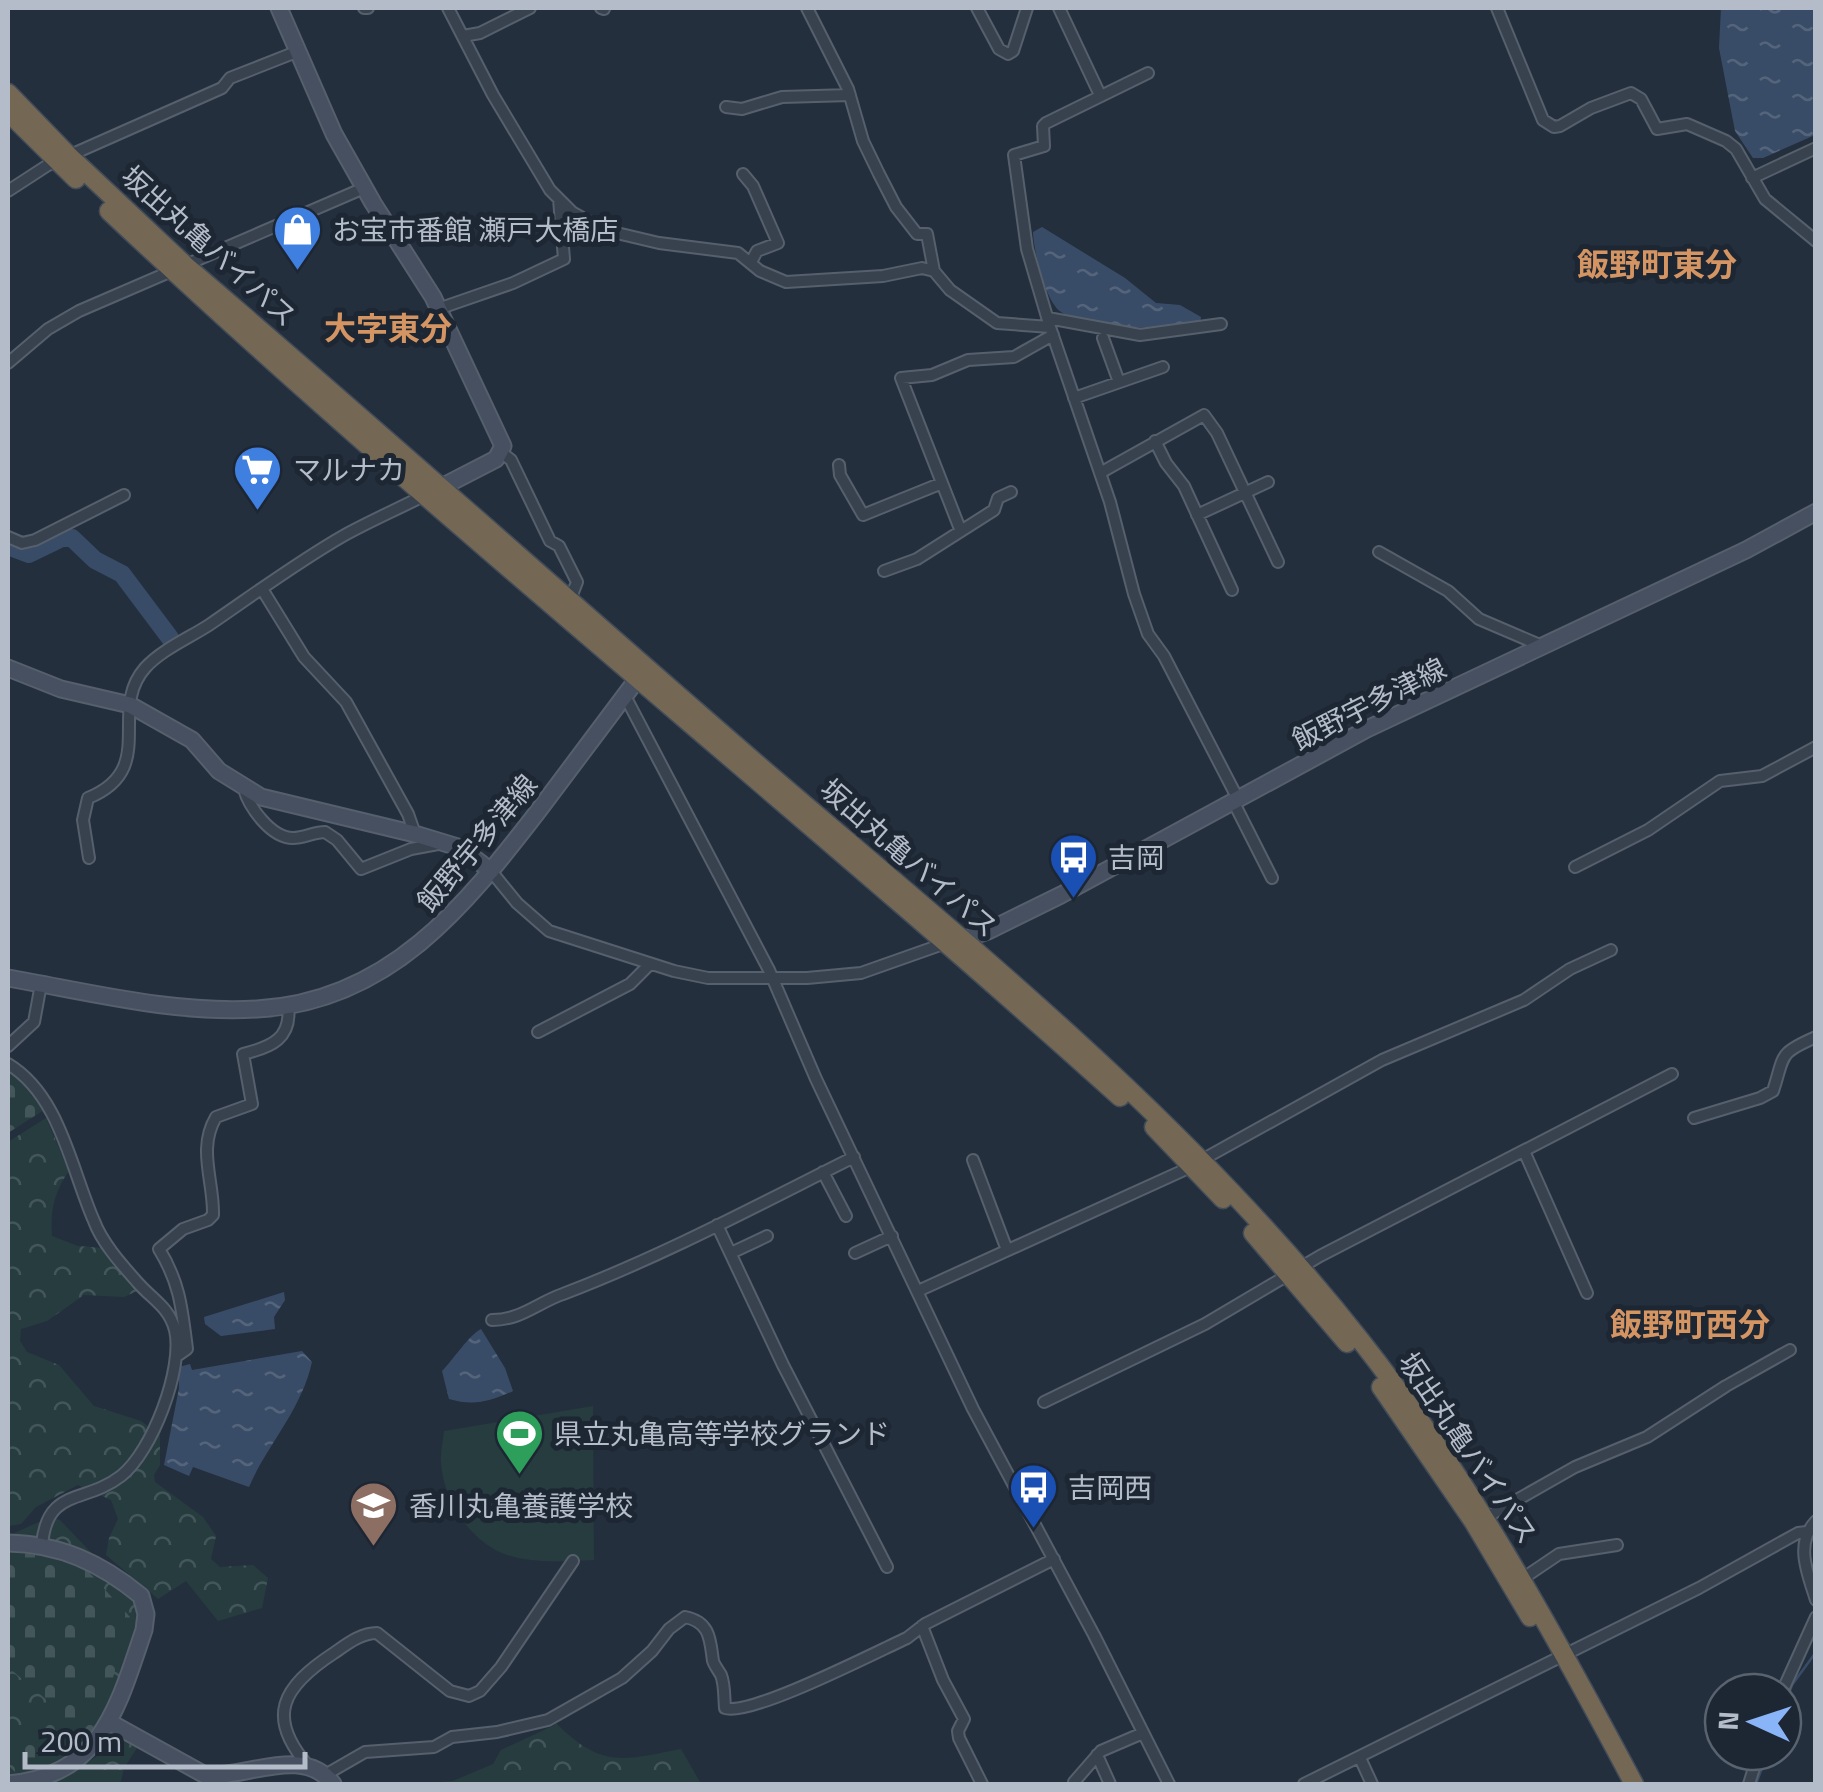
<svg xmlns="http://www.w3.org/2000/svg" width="1823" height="1792" viewBox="0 0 1823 1792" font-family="'Titillium Web','Noto Sans JP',sans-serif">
<defs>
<pattern id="forest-crowns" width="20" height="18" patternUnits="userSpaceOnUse" patternTransform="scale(2.5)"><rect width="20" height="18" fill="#263c3f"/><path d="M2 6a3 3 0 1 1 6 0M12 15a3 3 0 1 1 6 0" fill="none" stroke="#435659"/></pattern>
<pattern id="cemetery-stones" width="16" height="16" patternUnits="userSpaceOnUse" patternTransform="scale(2.5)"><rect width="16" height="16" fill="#263c3f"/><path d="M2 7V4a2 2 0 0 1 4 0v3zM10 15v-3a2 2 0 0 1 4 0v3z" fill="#435659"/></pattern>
<pattern id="water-ripples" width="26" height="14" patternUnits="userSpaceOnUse" patternTransform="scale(2.5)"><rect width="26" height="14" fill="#394c67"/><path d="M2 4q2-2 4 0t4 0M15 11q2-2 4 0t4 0" fill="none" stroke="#53647b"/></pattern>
</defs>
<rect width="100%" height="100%" fill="#242f3e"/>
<!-- forest -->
<path fill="url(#forest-crowns)" d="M46,1118L69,1171C54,1192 50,1211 52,1236L78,1246L103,1248L137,1291L124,1297L84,1295L47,1321L21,1329L20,1341L27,1352L59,1365L94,1406L141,1421L160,1435V1465L154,1475L155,1482L203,1517L216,1536L211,1559L220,1567L253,1565L268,1578L262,1608L218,1621L186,1581L158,1599L106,1555L109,1538L118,1519L111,1500L78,1485L36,1507L21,1524L8,1526V1142Z
M50,1517L60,1520L101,1563L147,1600C135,1656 132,1747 69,1771C50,1778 27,1780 8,1784V1536Z
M557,1724C602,1769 624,1760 681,1749L701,1784H416L453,1781L493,1764L501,1750Z
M126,1739L137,1748L124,1768L120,1784H51Z"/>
<!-- cemetery -->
<path fill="url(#cemetery-stones)" d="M8,1069L32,1087L44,1110L8,1133Z
M8,1550L57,1559L87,1570L130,1617C117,1658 103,1743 61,1762C47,1768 29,1769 15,1772L8,1765V1755L49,1702L8,1667Z"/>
<!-- pitch -->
<path fill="#263c3f" d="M593,1406L594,1560C566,1561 534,1564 507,1555C471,1543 443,1500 441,1463C440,1453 443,1441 444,1431Z"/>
<!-- water -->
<path fill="url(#water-ripples)" d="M1721,8H1815V135L1763,158H1753L1735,131L1719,48Z
M1042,227L1125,278L1156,303L1180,305L1201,317L1200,323C1167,329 1088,332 1061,312C1045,301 1034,252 1033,232Z
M284,1292L285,1300L274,1317L275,1329L221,1336L205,1324L204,1317Z
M481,1329L505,1368L513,1391C489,1402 474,1406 449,1399L442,1371C454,1359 468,1336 481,1329Z
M302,1351L312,1362C301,1411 268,1443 249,1487L193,1467L189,1476L164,1465L179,1388V1367L190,1364L192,1370Z"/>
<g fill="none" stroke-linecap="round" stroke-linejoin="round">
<!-- stream -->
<path stroke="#394c67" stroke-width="2.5" d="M1783,1711L1792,1685L1816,1652
M1756,1784L1768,1752"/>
<!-- river -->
<path stroke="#394c67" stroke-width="18" d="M8,546L29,554L62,538H72L95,560L122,574L170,638"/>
<defs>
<path id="street" d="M364,8H368
M448,8L493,95L550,190L572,212L604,230L659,243L738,253L760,271L786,282L883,276L922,268L934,271L950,290L997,323L1050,327
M601,8L604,9
M807,8L848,89L863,141L879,174L896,207L917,234H927L934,271
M977,8L999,49L1008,54L1013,51L1027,8
M1059,8L1100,95
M1497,8L1543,120L1554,127L1560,126L1591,108L1631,93L1641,99L1657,129L1687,124L1726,141L1736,149L1765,199L1816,241
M463,36L480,33L530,8
M1148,73L1046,123L1043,126L1044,146L1014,155L1027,249L1050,327L1110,502L1134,594L1148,634L1164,656L1239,801
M726,107L742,109L782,97L850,95
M743,174L753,186L778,243L757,251L751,262
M1752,178L1816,148
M8,191L48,165L222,88L230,78L296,52
M438,309L513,283L564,259L559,199
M1048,318L1140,335L1221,324
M1103,338L1119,382
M8,363L48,329L79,311L364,188
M1074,398L1163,367
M1155,441L1166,463L1184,486L1232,590
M501,452L511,460L550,541L559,546L577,582L570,600
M839,465L840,475L863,515L942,483
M1100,473L1204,415L1217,433L1278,562
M1197,515L1268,482
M960,529L901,378L932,375L968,360L1014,357L1053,335
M8,537L22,543L35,540L124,495
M1379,552L1448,591L1479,619L1542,646
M884,571L917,559L994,510L998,498L1011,492
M262,589L304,657L346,702L408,814L415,834
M625,696L769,970L816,1079L973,1409L1094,1635L1169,1784
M244,789C249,807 271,838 293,838C304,838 314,832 325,832L337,840L361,869L411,849L438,844
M1234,803L1272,878
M89,858L83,820L88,798C159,769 107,711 145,668C161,650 189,638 209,625C253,595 296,563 343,536C370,521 398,509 425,495
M1575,867L1648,830L1720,781L1762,776L1816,747
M491,871L517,903L549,931L674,971L708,978H807L861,973L946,943
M538,1032L630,984L650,964
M8,1046L34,1022L41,984
M8,1064C60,1095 71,1169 94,1221C102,1243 123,1266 138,1283C153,1300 169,1307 175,1330C184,1368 152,1452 121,1476C85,1504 47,1487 42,1545
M1694,1118L1760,1098L1773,1091C1785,1055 1777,1054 1816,1037
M1524,1151L1587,1293
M973,1160L1007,1250
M823,1172L846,1216
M717,1225L783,1365L887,1567
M731,1253L767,1236
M855,1253L892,1236
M918,1291L1182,1171L1382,1060L1524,1000L1570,969L1611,950
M492,1320C521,1320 537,1303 563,1294C663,1256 758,1205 854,1157
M177,1356L187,1349C182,1309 180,1283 159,1249L183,1229L208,1220L213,1215C214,1181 197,1149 216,1117L252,1104L243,1054C272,1047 292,1038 288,1006
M1044,1402L1205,1324L1320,1256L1672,1074
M1480,1517L1492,1514L1575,1467L1647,1437L1726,1386L1790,1350
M1816,1521C1794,1544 1808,1574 1816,1600
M1522,1579L1559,1554L1617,1545
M922,1626L943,1680L964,1719L958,1731L959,1738L982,1784
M1782,1692L1816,1617
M1097,1755L1110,1784
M1360,1758L1372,1784
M309,1767C265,1717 282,1687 334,1653C347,1644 361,1633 377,1633L450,1691L469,1696L480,1691L501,1667L573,1561
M325,1775L365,1752L434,1747L452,1737L497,1732L548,1720L622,1678L652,1651L669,1629L685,1617C711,1622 710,1641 713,1661C713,1663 720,1673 721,1675C725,1685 724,1698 725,1708C750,1717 876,1652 907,1638L925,1624L1054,1559
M1074,1782L1101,1751L1143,1733
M1304,1784L1699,1588L1798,1533L1807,1532
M1749,1784L1759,1752"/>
<path id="secondary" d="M279,8L334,134L373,203L433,297L503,446L496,459L432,492
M8,668L61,689L130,705L192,740L219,771L261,797L415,834L461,848L491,871
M955,942L988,931L1061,895L1367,729L1746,550L1816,512
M8,978C89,992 174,1014 257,1009C389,1002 465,906 539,810C574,763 609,717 644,670
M8,1543C60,1544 101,1563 141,1596L146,1614L144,1630C118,1706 102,1776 8,1784
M111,1723L205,1775C245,1779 303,1744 333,1784"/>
<path id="highway" d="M8,93L69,156L186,266C380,432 570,602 763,769C973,949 1190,1123 1361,1341C1470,1479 1552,1630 1634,1784
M8,112L76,179
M109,211C435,518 787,797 1120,1097
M1154,1127L1223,1199
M1253,1233L1347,1343
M1381,1387L1473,1521L1530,1617"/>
</defs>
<!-- street casing -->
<use href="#street" stroke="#565f6c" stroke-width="14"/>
<!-- secondary casing -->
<use href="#secondary" stroke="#565f6c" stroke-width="19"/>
<!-- highway casing -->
<use href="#highway" stroke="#434c59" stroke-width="21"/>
<!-- street -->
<use href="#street" stroke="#38414e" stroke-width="10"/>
<!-- secondary -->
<use href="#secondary" stroke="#465061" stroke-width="15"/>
<!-- highway -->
<use href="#highway" stroke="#746855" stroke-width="18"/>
</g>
<!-- icons -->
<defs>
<symbol id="shop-pin" viewBox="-11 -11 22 30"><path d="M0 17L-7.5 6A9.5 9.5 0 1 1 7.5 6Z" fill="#3f7fe0" stroke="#1d2633"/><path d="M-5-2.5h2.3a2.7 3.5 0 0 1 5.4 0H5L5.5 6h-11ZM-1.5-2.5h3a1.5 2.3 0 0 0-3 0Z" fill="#fff"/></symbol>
<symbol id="supermarket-pin" viewBox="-11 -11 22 30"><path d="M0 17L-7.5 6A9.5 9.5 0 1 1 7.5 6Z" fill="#3f7fe0" stroke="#1d2633"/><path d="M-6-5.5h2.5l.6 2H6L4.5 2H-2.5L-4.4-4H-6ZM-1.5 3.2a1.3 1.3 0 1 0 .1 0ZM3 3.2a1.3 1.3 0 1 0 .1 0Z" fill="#fff"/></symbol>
<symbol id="bus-pin" viewBox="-11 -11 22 30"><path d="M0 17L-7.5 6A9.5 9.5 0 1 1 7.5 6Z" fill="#1a4fb4" stroke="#1d2633"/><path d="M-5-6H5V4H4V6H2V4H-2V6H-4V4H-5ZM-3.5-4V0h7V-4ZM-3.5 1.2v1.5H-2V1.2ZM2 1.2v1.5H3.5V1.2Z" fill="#fff"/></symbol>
<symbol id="stadium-pin" viewBox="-11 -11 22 30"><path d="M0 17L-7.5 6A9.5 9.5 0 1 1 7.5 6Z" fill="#2e9e5b" stroke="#1d2633"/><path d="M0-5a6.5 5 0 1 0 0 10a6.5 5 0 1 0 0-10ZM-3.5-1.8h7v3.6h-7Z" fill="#fff"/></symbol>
<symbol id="school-pin" viewBox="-11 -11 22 30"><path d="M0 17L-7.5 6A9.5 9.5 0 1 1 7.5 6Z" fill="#8d6e63" stroke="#1d2633"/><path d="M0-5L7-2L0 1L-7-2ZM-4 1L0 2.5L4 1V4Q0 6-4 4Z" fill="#fff"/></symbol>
</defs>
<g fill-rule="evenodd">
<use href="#shop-pin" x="270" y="202" width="55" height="75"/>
<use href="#supermarket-pin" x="230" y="442" width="55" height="75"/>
<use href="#bus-pin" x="1046" y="830" width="55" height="75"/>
<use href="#stadium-pin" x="492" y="1406" width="55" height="75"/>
<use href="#bus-pin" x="1006" y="1460" width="55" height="75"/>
<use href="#school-pin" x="346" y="1478" width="55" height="75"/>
</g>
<g text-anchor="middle" stroke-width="10" stroke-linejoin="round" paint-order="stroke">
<!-- poi labels -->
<g font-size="28" fill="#b4bcc9" stroke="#1d2633" text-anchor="start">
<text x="332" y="240">お宝市番館 瀬戸大橋店</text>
<text x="293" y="480">マルナカ</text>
<text x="1108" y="868">吉岡</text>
<text x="554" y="1444">県立丸亀高等学校グランド</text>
<text x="1068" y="1498">吉岡西</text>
<text x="409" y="1516">香川丸亀養護学校</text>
</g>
<!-- street labels -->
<g font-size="28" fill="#b4bcc9" stroke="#1d2633">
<text transform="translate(209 246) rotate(42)" y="10">坂出丸亀バイパス</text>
<text transform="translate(1369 704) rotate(-27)" y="10">飯野宇多津線</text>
<text transform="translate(477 843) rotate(-50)" y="10">飯野宇多津線</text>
<text transform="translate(909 858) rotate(41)" y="10">坂出丸亀バイパス</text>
<text transform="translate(1468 1448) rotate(56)" y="10">坂出丸亀バイパス</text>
</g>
<!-- quarter labels -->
<g font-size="32" font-weight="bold" fill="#d59563" stroke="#1d2633">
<text x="1657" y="276">飯野町東分</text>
<text x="388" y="340">大字東分</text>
<text x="1690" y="1336">飯野町西分</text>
</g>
</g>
<!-- border -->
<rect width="1823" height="1792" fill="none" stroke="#b4bcc9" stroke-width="20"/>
<!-- north arrow -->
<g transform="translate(1753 1722) rotate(273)"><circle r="48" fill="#1d2633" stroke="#59626f" stroke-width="2.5"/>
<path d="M0-8L18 38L0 25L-18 38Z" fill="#8ab4f8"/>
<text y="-15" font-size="28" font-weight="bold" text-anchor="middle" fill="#b4bcc9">N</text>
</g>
<!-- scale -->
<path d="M25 1752v15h280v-15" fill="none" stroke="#b4bcc9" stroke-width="5"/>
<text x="40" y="1752" font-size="30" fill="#b4bcc9" stroke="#1d2633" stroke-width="8" paint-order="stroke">200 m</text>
</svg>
